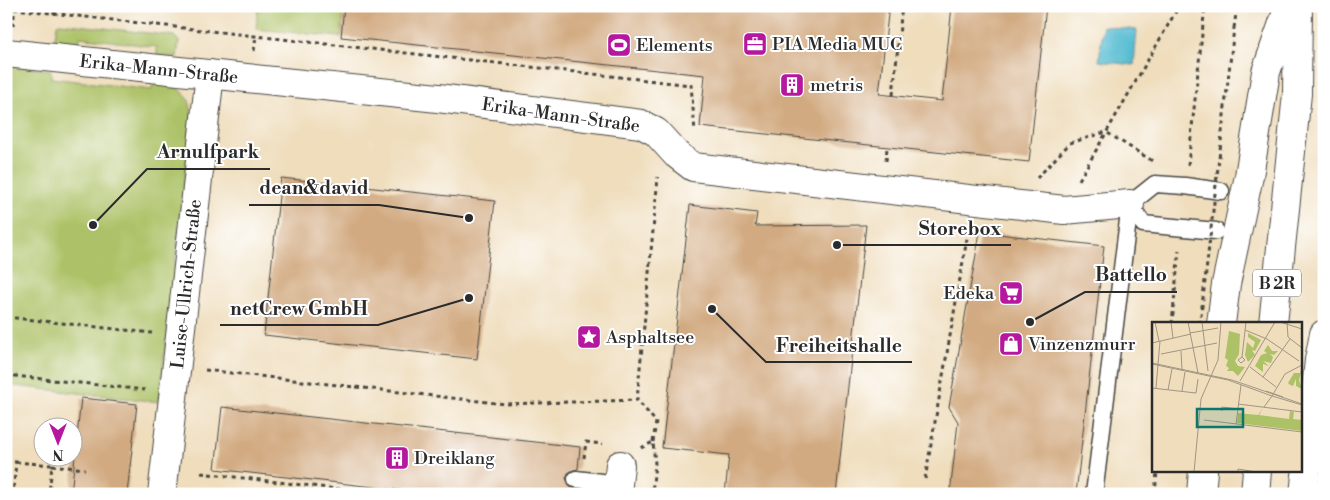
<svg xmlns="http://www.w3.org/2000/svg" width="1330" height="500" viewBox="0 0 1330 500" font-family="'Libre Bodoni',serif">
<rect width="100%" height="100%" fill="#fff"/>
<filter id="ink" filterUnits="userSpaceOnUse"><feTurbulence type="fractalNoise" baseFrequency=".02" numOctaves="2"/><feDisplacementMap in="SourceGraphic" scale="10" xChannelSelector="R" yChannelSelector="G"/><feConvolveMatrix kernelMatrix="1 2 1 2 8 2 1 2 1" color-interpolation-filters="sRGB"/></filter>
<filter id="wash" filterUnits="userSpaceOnUse"><feTurbulence type="fractalNoise" baseFrequency=".0096" numOctaves="4" result="noise"/><feDisplacementMap in="SourceGraphic" scale="20" xChannelSelector="R" yChannelSelector="G"/><feGaussianBlur stdDeviation="1.12" result="paint"/><feColorMatrix in="noise" values="0 0 0 0 0 0 0 0 0 0 0 0 0 0 0 0 0 1.4 0 .05"/><feComposite in="paint" operator="in"/></filter>
<g filter="url(#wash)">
<rect width="100%" height="100%" fill="#efddbc"/>
<!-- green -->
<path fill="#adc267" stroke="#6c7649" d="M258,6H344L341,37L256,29Z
M60,23L174,36L179,41L177,57L157,56V47L80,37L78,46L54,44L57,24Z
M6,65L51,70V78L152,90L153,80C175,87 190,88 192,115L159,402L6,385Z"/>
<!-- water -->
<path fill="#54bcd1" stroke="#40747e" d="M1103,26L1137,30L1134,65L1099,61Z"/>
<g id="blocks">
<!-- building -->
<path fill="#d2aa81" d="M344,6H889L879,94L942,101L952,6H1046L1029,162L700,127L705,75L341,37Z
M281,178L495,201L477,359L264,335Z
M690,205L757,213L755,226L866,225L836,494H725L729,455L662,448Z
M980,232L1104,246L1076,494H950L958,422L949,407Z
M81,398L137,404L127,494H71Z
M222,407L580,447L578,469L573,470L568,473L566,478L570,487L575,489V494H436L215,469Z"/>
</g>
</g>
<g filter="url(#ink)">
<use href="#blocks" fill-opacity="0" stroke="#484641" stroke-width="1"/>
<g fill="none" stroke-linecap="round" stroke-linejoin="round">
<defs>
<path id="service" d="M1130,204L1143,224L1216,231
M576,479L618,484
M1094,494L1130,204L1155,184L1185,186L1221,191"/>
<path id="minor" d="M6,53L438,98L641,124L656,132L676,154L693,167L1064,210L1130,204
M162,494L210,74
M617,494L620,465"/>
<path id="trunk" d="M1221,324L1226,284L1249,176L1266,72L1289,6
M1273,324L1297,94L1298,6
M1201,494L1203,471
M1255,494L1257,471
M1304,494L1319,360L1324,334"/>
</defs>
<!-- service casing -->
<use href="#service" stroke="#484641" stroke-width="19"/>
<!-- minor casing -->
<use href="#minor" stroke="#484641" stroke-width="30"/>
<!-- trunk casing -->
<use href="#trunk" stroke="#484641" stroke-width="30"/>
<!-- path -->
<path stroke="#484641" stroke-width="3" stroke-dasharray="4 4" stroke-linecap="butt" d="M6,8L691,85L695,131
M33,11V6
M54,14V6
M13,26L15,6
M1234,28L1237,6
M254,51L256,36
M893,95L902,6
M886,161L887,147
M1188,165L1205,6
M1037,178L1070,143L1106,132L1154,162
M1079,180L1179,6
M6,317L152,333
M1172,324L1179,250
M205,370L505,404L637,400
M6,375L145,390
M653,442L656,422L637,400L658,177
M641,448L653,442L655,464L652,494
M584,458L586,442L603,444
M6,461L16,462L13,494
M16,462L52,465L49,494
M52,465L85,469
M201,473L380,494
M925,479L969,227
M1155,494L1157,471"/>
<!-- service -->
<use href="#service" stroke="#fff" stroke-width="16"/>
<!-- minor -->
<use href="#minor" stroke="#fff" stroke-width="28"/>
<!-- trunk -->
<use href="#trunk" stroke="#fff" stroke-width="28"/>
<!-- path-bridge -->
<path stroke="#484641" stroke-width="3" stroke-dasharray="4 4" stroke-linecap="butt" d="M1200,324L1234,28"/>
</g>
</g>
<!-- icons -->
<defs>
<symbol id="office-square" viewBox="-11 -11 22 22"><rect x="-9" y="-9" width="18" height="18" rx="4" fill="#b5179e" stroke="#fff"/><path d="M-6-3h4V-5.5h4V-3h4V5H-6ZM-1-4.5V-3h2v-1.5ZM-6 0V1H6V0Z" fill="#fff"/></symbol>
<symbol id="stadium-square" viewBox="-11 -11 22 22"><rect x="-9" y="-9" width="18" height="18" rx="4" fill="#b5179e" stroke="#fff"/><path d="M0-5a6.5 5 0 1 0 0 10a6.5 5 0 1 0 0-10ZM-3.5-1.8h7v3.6h-7Z" fill="#fff"/></symbol>
<symbol id="building-square" viewBox="-11 -11 22 22"><rect x="-9" y="-9" width="18" height="18" rx="4" fill="#b5179e" stroke="#fff"/><path d="M-4-6H4V6H1V3H-1V6H-4ZM-2.5-4.3h1.7v1.8h-1.7ZM.8-4.3h1.7v1.8H.8ZM-2.5-1h1.7V.8h-1.7ZM.8-1h1.7V.8H.8Z" fill="#fff"/></symbol>
<symbol id="supermarket-square" viewBox="-11 -11 22 22"><rect x="-9" y="-9" width="18" height="18" rx="4" fill="#b5179e" stroke="#fff"/><path d="M-6-5.5h2.5l.6 2H6L4.5 2H-2.5L-4.4-4H-6ZM-1.5 3.2a1.3 1.3 0 1 0 .1 0ZM3 3.2a1.3 1.3 0 1 0 .1 0Z" fill="#fff"/></symbol>
<symbol id="sight-square" viewBox="-11 -11 22 22"><rect x="-9" y="-9" width="18" height="18" rx="4" fill="#b5179e" stroke="#fff"/><path d="M0-6L1.8-2.2L6-1.7L2.9 1.2L3.7 5.4L0 3.3L-3.7 5.4L-2.9 1.2L-6-1.7L-1.8-2.2Z" fill="#fff"/></symbol>
<symbol id="shop-square" viewBox="-11 -11 22 22"><rect x="-9" y="-9" width="18" height="18" rx="4" fill="#b5179e" stroke="#fff"/><path d="M-5-2.5h2.3a2.7 3.5 0 0 1 5.4 0H5L5.5 6h-11ZM-1.5-2.5h3a1.5 2.3 0 0 0-3 0Z" fill="#fff"/></symbol>
</defs>
<g fill-rule="evenodd">
<use href="#office-square" x="741" y="30" width="28" height="28"/>
<use href="#stadium-square" x="605" y="31" width="28" height="28"/>
<use href="#building-square" x="778" y="71" width="28" height="28"/>
<use href="#supermarket-square" x="997" y="279" width="28" height="28"/>
<use href="#sight-square" x="575" y="323" width="28" height="28"/>
<use href="#shop-square" x="997" y="330" width="28" height="28"/>
<use href="#building-square" x="383" y="444" width="28" height="28"/>
</g>
<g text-anchor="middle" stroke-width="4" stroke-linejoin="round" paint-order="stroke">
<!-- shield labels -->
<rect fill="#fff" stroke="#6b6b6b" stroke-width="1" x="1253" y="269.5" width="48" height="27" rx="4"/>
<g font-size="16" font-weight="bold" fill="#2b2b2b">
<text x="1277" y="289">B 2R</text>
</g>
<!-- poi labels -->
<g font-size="18" fill="#2b2b2b" stroke="#fff" text-anchor="start">
<text x="772" y="50">PIA Media MUC</text>
<text x="636" y="51">Elements</text>
<text x="810" y="91">metris</text>
<text x="994" y="299" text-anchor="end">Edeka</text>
<text x="606" y="343">Asphaltsee</text>
<text x="1028" y="350">Vinzenzmurr</text>
<text x="414" y="464">Dreiklang</text>
</g>
<!-- street labels -->
<g font-size="18" fill="#2b2b2b" stroke="#fff">
<text transform="translate(159 69) rotate(6)" y="6">Erika-Mann-Straße</text>
<text transform="translate(561 115) rotate(8)" y="6">Erika-Mann-Straße</text>
<text transform="translate(186 284) rotate(-84)" y="6">Luise-Ullrich-Straße</text>
</g>
</g>
<!-- overview -->
<g transform="translate(1152 322)">
<rect width="150" height="150" fill="#efddbc"/>
<path d="M77,9L88,12L87,32L83,39L86,44L93,45L86,54L81,49H75L77,46L74,44L76,38L73,36ZM96,11L109,18L103,29L100,28L103,33L96,40L93,33L95,20L101,26L103,20L96,15ZM116,23L120,29H126L122,33L118,32L121,35L119,41L111,39L117,44L111,42V50L103,44L109,33L115,31L112,29ZM150,46L147,58L150,67L144,64V57L141,64L138,63L136,61L142,51H148ZM111,86L107,93L137,97L138,89L142,90L141,97L150,98V109L85,101L86,91L106,93Z" fill="#adc267"/>
<path fill="none" stroke="#a19682" stroke-width="1" d="M3,0L7,19M19,0L21,16M36,0L46,51M50,0L56,49M128,0L150,7M135,0L136,15L150,26M93,8L115,17L147,39M38,11L66,6M0,21L39,12M29,29L30,48M9,32L65,21M90,35L86,38L89,41L93,38L90,35L94,0M0,41L80,58L150,82M0,42L76,58L120,74L133,52L150,43M98,45L124,65M111,55L138,17M88,59L123,0M0,66L44,71L46,57M4,66L8,19M16,68L20,47M30,69L33,50M114,69L131,75M86,82L150,90M112,85L120,74L150,83M70,89V85L86,87M52,98L150,110M84,102L89,63M42,150L49,77L66,38L69,0M86,150V147L104,150"/>
<path fill="#0f766e" fill-opacity="0.15" stroke="#0f766e" stroke-width="2.5" d="M45,87H91V105H45Z"/>
<rect width="150" height="150" fill="none" stroke="#2b2b2b" stroke-width="2.5"/>
</g>
<!-- callouts -->
<path fill="none" stroke="#2b2b2b" stroke-width="2" d="M93 225L147 169H270M469 218L379 205H249M837 245L908 245H1011M1030 322L1085 292H1177M469 298L378 325H220M712 309L766 362H912"/>
<g fill="#2b2b2b" stroke="#fff" stroke-width="2">
<circle cx="93" cy="225" r="5"/>
<circle cx="469" cy="218" r="5"/>
<circle cx="837" cy="245" r="5"/>
<circle cx="1030" cy="322" r="5"/>
<circle cx="469" cy="298" r="5"/>
<circle cx="712" cy="309" r="5"/>
</g>
<g font-size="19" text-anchor="middle" font-weight="bold" fill="#2b2b2b" stroke="#fff" stroke-width="4" stroke-linejoin="round" paint-order="stroke">
<text x="208" y="158">Arnulfpark</text>
<text x="314" y="194">dean&amp;david</text>
<text x="960" y="235">Storebox</text>
<text x="1131" y="281">Battello</text>
<text x="299" y="315">netCrew GmbH</text>
<text x="839" y="352">Freiheitshalle</text>
</g>
<!-- margin -->
<rect width="1330" height="500" fill="none" stroke="#fff" stroke-width="25"/>
<!-- north arrow -->
<g transform="translate(58 442) rotate(180)"><circle r="24" fill="#ffffff" stroke="#aaaaaa"/>
<path d="M0-4L9 19L0 12L-9 19Z" fill="#b5179e"/>
<text y="-8" font-size="14" font-weight="bold" text-anchor="middle" fill="#2b2b2b">N</text>
</g>
</svg>
